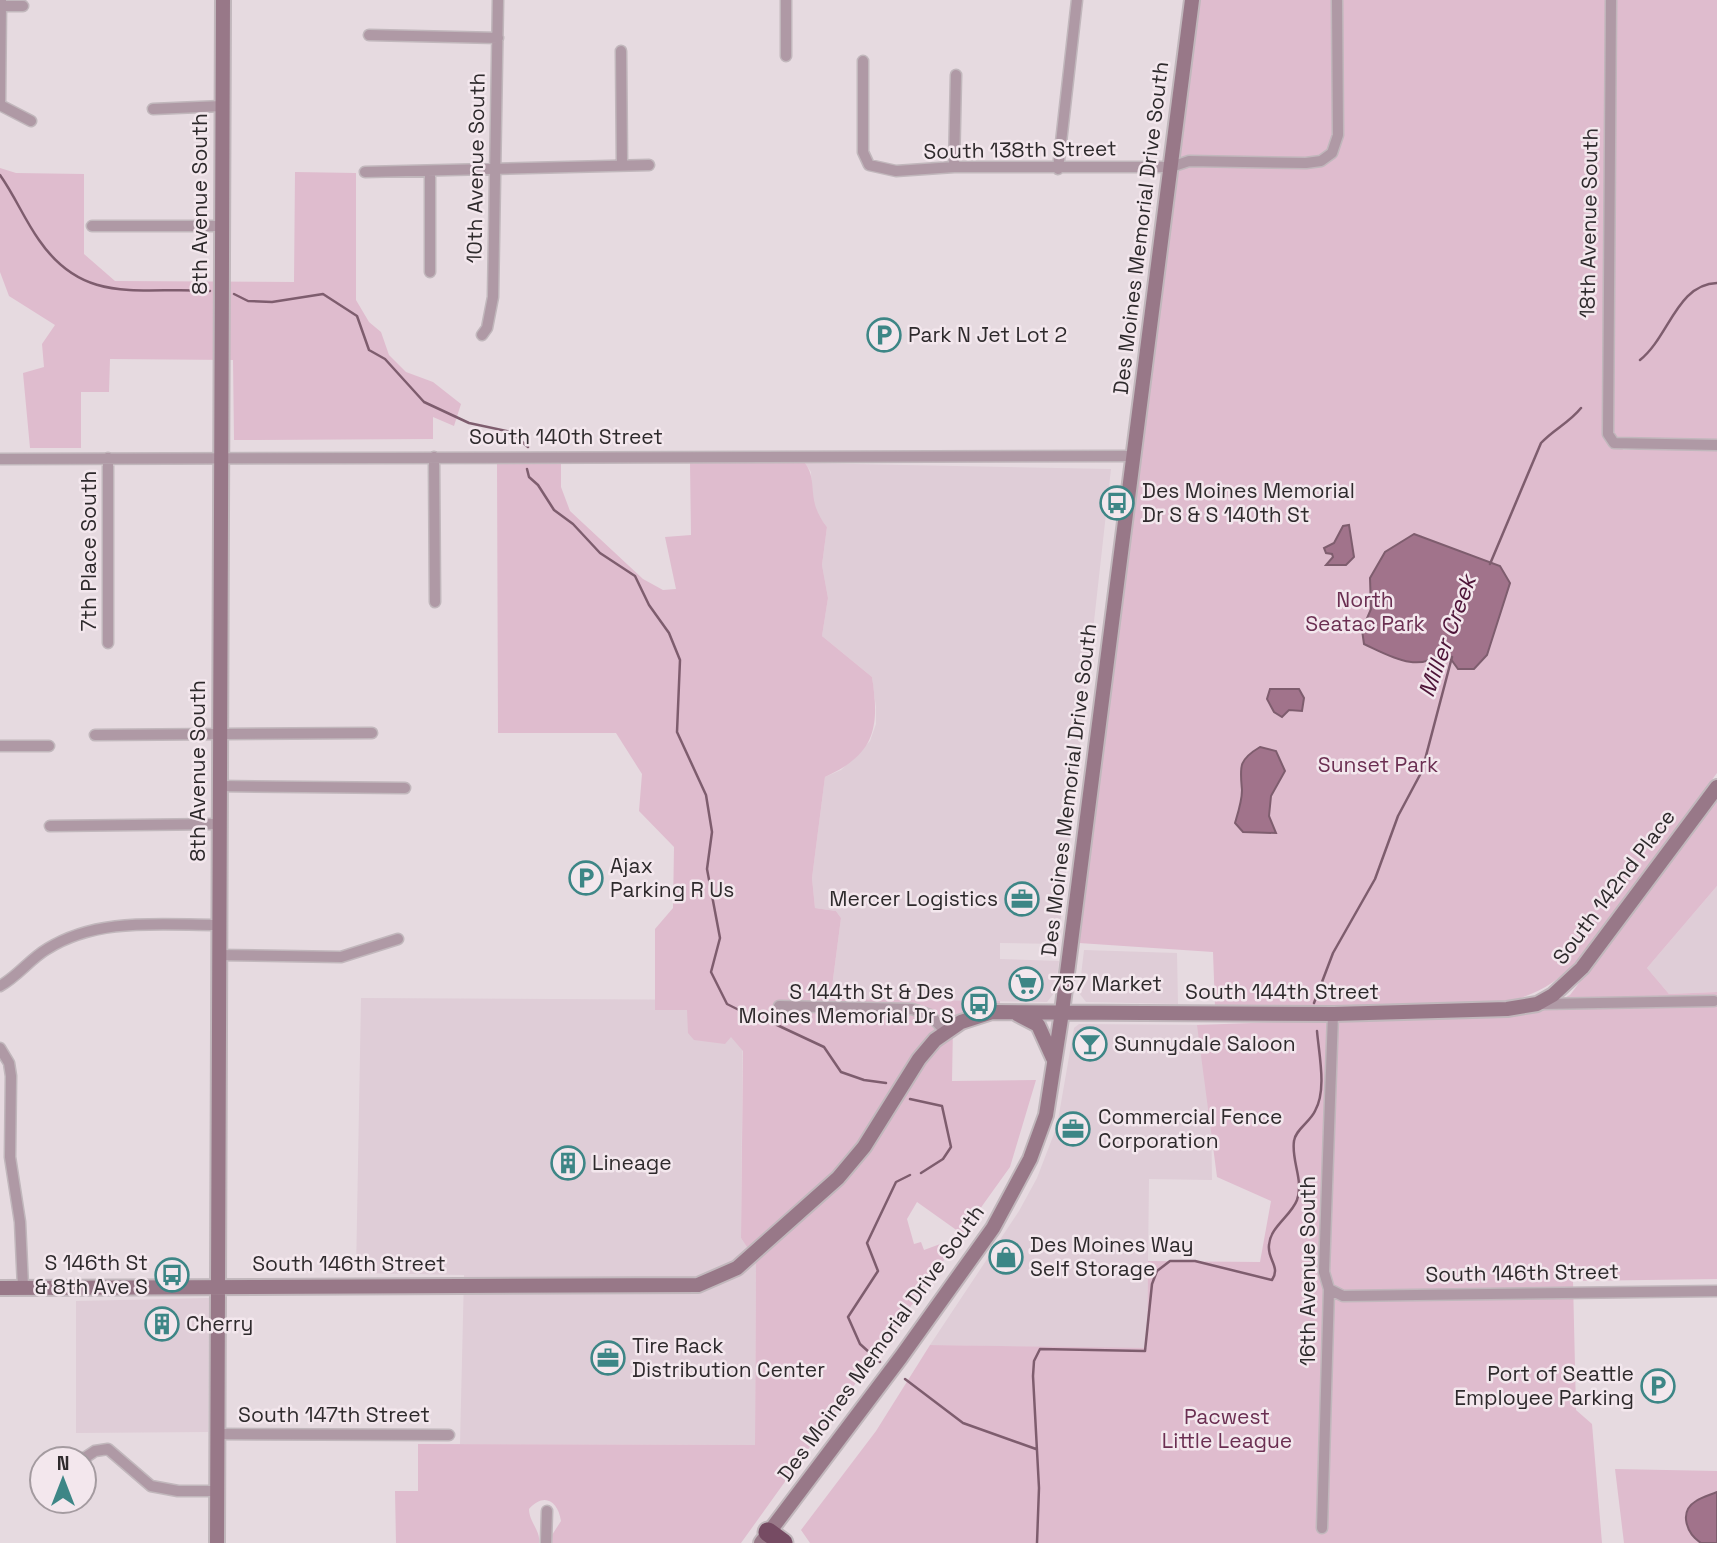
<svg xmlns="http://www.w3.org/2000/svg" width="1717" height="1543" viewBox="0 0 1717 1543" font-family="'Space Grotesk',sans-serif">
<rect width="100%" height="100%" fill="#e6dae0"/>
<!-- built -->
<path fill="#dfcdd7" d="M805,463L1111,469L1058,944L1000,943V959L1059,961L1055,992L1047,1002L827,999L832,987L841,918L836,911L815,908L812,878L825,777L841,770L870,741L876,724V707L872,677L822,636L828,598L822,565L827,527L817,514L812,499L811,472Z
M1717,886V992L1669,994L1647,968Z
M1084,950L1177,953L1178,1004L1086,1002L1079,993Z
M361,998L743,1000L741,1238L756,1261L755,1445L460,1444L464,1275L356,1273Z
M1079,1024L1210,1025L1212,1180L1149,1179L1147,1349L930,1345L1019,1211L1037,1178L1057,1126L1074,1028Z
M209,1298L208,1432L76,1433V1301Z"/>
<!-- green -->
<path fill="#dfbcce" d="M1197,0H1717V440H1629L1622,447L1623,450L1717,449V773L1578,960C1556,984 1535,995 1504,1003L1215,1007L1213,952L1079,943Z
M0,168L16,173L84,174V254L115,281L294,282L295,172L356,173V300L369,322L381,332L389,355L406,372L433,382L461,404L454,426L433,417V439L234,440L233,360L110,359L109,392H81V448H30L23,373L44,367L42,344L55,325L9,296L0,272Z
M561,463V487L570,511L643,579L663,590L676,589L665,537L691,535L690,463H805C819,482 805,500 827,527L822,565L828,598L822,636L872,677C880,728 875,754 825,777L812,878L815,908L836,911L841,918L832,987L827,999L1000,1001V1020L953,1026L952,1081L1036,1080L1010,1167L962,1234L917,1202L907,1219L914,1244L921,1242L924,1250L943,1243L954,1246L741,1543H552V1535L561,1521C558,1501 544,1492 529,1509C529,1522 541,1531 539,1543H396L395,1491H418V1444L755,1445L756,1261L741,1238L743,1051L731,1037L725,1044L694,1040L688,1033L687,1010H655V929L673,908L674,847L639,811L642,774L616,733H498L497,464Z
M1717,800V886L1647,968L1669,994L1717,992V1279L1573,1281L1576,1410L1592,1424L1602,1543H810L801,1530L876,1431L930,1345L1147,1348L1148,1261L1260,1262L1271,1201L1217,1177L1197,1025L1535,1013L1570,995Z
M1615,1469L1717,1471V1492L1695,1501L1694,1539L1701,1543H1624Z"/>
<!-- water -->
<path fill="#a1738b" stroke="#7e5d6e" stroke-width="2" d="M1349,525L1354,557L1346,565H1326L1333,557L1332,554L1326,553L1324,548L1334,543L1343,526Z
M1414,534L1500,566L1510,583L1487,655L1474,669H1458L1445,651C1419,674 1392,657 1364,644L1362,630L1371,609L1370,578L1385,552Z
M1270,689H1299L1304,698L1302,711L1289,710L1282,717L1274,712L1267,699Z
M1260,747L1276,751L1285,771L1271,796L1269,816L1276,833L1243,832L1235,823C1238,813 1242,801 1242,790C1240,767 1238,760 1260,747Z
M1717,1492V1543H1701C1687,1534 1678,1512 1696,1501C1702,1497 1710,1495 1717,1492Z"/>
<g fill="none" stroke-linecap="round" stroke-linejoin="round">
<!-- stream -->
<path stroke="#7e5d6e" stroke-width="2.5" d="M0,175C15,196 24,219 39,240C85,307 141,286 210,291
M234,294L248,301L272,302L323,294L357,316L369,350L385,359L424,402L469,423L511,432L528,447
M1640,360C1669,337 1677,284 1717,283
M527,469L529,477L538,485L554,510L573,524L600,553L635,576L649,605L669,633L680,660L677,732L706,795L712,832L707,869L720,938L711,972L727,1004L741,1011
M1490,564L1541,443C1554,429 1569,423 1581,408
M1314,1003L1333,953L1375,879L1398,816L1422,771L1452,657
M777,1025L824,1047L841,1072L864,1080L886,1083
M910,1099L942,1106L951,1147L943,1159L921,1173
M880,1362L860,1344L848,1317L878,1271L867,1243L896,1182L910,1175
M905,1379L963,1423L1036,1449
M1037,1543L1039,1488L1033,1376L1034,1361L1040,1349L1145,1351L1152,1284L1157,1271L1170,1261H1195L1272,1280C1281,1267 1267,1259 1269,1245C1270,1227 1291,1216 1297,1200C1304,1180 1291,1161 1294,1141C1295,1130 1310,1122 1315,1111C1327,1090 1319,1055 1317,1031"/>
<defs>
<path id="street" d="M1611,0L1608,434L1614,443L1717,445
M1,6H23
M369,35L498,38
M621,51L622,165
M786,56V0
M863,61V152L869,165L896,171L954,167H1171L1189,161L1306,163L1321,161L1332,153L1338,135L1337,0
M0,105L1,0
M0,105L31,121
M153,109L222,106
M954,167L956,75
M1058,169L1077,0
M430,171V272
M365,172L649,165
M92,226H221
M482,335L487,328L493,297L498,0
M434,457L435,602
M108,458V643
M0,459L1133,456
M95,735L372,733
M0,746H49
M219,786L405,788
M50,826L218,824
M218,955L341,957L398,939
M0,986C18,976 30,959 47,949C98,917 160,925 218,925
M1541,1004L1714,1001
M779,1006L912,1009L930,1015L945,1031
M0,1048L9,1063L11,1076L10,1157L20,1222L23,1287
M1329,1289L1343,1296L1717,1291
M218,1434L449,1435
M83,1459L95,1451L108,1449L151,1486L178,1491H217
M1322,1528L1329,1289L1324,1272L1333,1014
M546,1543L547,1511"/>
<path id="secondary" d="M1017,1014L1038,1025L1053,1058
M0,1288L698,1285L737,1268L838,1178L864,1147L919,1059L935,1040L961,1022L992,1012L1334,1014L1507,1009L1537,1004L1553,995L1582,968L1717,787
M217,1543L223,0
M761,1543L901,1357L993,1228L1030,1159L1046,1115L1062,1012L1192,0"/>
<path id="highway" d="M768,1532L783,1543"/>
</defs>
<!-- street casing -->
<use href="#street" stroke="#c1b7bc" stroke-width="13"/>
<!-- secondary casing -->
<use href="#secondary" stroke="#c1b7bc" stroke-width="18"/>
<!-- highway casing -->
<use href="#highway" stroke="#c1b7bc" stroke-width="23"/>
<!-- street -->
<use href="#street" stroke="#af99a5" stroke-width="10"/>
<!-- secondary -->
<use href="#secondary" stroke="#987888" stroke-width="14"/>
<!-- highway -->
<use href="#highway" stroke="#764b63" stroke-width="19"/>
</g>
<!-- icons -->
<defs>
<symbol id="parking-ring" viewBox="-11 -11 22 22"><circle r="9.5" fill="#f3e7ed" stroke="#3d8686" stroke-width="1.5"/><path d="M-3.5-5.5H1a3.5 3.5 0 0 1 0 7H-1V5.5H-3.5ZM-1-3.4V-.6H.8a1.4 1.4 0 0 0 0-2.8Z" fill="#3d8686"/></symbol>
<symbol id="bus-ring" viewBox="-11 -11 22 22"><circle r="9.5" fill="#f3e7ed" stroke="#3d8686" stroke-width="1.5"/><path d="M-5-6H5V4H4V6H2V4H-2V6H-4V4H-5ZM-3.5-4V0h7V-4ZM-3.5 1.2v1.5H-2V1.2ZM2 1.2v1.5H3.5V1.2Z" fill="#3d8686"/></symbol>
<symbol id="office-ring" viewBox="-11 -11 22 22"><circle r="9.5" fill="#f3e7ed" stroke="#3d8686" stroke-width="1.5"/><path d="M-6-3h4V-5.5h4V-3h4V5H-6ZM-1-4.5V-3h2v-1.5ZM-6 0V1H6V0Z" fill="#3d8686"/></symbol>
<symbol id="supermarket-ring" viewBox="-11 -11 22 22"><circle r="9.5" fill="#f3e7ed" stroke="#3d8686" stroke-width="1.5"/><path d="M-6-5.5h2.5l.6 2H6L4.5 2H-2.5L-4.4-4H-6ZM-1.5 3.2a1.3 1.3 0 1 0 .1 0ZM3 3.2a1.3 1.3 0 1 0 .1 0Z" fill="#3d8686"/></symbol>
<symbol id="bar-ring" viewBox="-11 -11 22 22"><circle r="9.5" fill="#f3e7ed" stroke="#3d8686" stroke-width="1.5"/><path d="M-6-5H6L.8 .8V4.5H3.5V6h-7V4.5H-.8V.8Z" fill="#3d8686"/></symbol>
<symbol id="building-ring" viewBox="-11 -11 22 22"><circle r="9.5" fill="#f3e7ed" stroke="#3d8686" stroke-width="1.5"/><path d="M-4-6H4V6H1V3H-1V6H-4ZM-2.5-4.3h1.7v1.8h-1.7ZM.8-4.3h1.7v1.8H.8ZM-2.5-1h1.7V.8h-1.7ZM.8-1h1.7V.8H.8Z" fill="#3d8686"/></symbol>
<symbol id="shop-ring" viewBox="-11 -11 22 22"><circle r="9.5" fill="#f3e7ed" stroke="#3d8686" stroke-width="1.5"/><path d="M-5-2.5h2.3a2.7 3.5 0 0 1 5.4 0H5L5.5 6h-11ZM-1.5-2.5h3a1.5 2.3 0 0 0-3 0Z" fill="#3d8686"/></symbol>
</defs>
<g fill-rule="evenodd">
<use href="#parking-ring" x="865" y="316" width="38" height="38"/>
<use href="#bus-ring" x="1098" y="484" width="38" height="38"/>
<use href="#parking-ring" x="567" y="859" width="38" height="38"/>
<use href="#office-ring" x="1003" y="880" width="38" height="38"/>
<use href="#supermarket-ring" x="1007" y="965" width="38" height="38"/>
<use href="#bus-ring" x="960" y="985" width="38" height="38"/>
<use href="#bar-ring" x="1071" y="1025" width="38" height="38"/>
<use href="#office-ring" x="1054" y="1110" width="38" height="38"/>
<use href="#building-ring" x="549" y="1144" width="38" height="38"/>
<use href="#shop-ring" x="987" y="1238" width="38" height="38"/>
<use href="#bus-ring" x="153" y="1256" width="38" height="38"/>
<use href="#building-ring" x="143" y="1305" width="38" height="38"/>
<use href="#office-ring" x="589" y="1339" width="38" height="38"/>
<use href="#parking-ring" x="1639" y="1367" width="38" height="38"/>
</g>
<g text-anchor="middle" stroke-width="5" stroke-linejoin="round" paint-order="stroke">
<!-- street labels -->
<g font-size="21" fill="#2e2a2c" stroke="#f3e7ed">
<text transform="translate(1020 150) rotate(-1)" y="7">South 138th Street</text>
<text transform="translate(476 168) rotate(-89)" y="7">10th Avenue South</text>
<text transform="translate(200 204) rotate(-90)" y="7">8th Avenue South</text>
<text transform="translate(1589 223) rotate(-89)" y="7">18th Avenue South</text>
<text transform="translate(1141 228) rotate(-83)" y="7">Des Moines Memorial Drive South</text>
<text x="566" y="444">South 140th Street</text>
<text transform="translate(89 551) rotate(-90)" y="7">7th Place South</text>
<text transform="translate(198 771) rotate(-90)" y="7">8th Avenue South</text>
<text transform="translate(1069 790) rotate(-83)" y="7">Des Moines Memorial Drive South</text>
<text transform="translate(1614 887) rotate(-53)" y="7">South 142nd Place</text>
<text x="1282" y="999">South 144th Street</text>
<text x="349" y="1271">South 146th Street</text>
<text transform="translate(1308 1271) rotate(-90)" y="7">16th Avenue South</text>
<text transform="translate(1522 1273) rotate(-1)" y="7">South 146th Street</text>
<text transform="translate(881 1343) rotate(-54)" y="7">Des Moines Memorial Drive South</text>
<text x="334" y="1422">South 147th Street</text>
</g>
<!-- poi labels -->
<g font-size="21" fill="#2e2a2c" stroke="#f3e7ed" text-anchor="start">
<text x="908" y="342">Park N Jet Lot 2</text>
<text x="1142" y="498">Des Moines Memorial<tspan x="1142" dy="24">Dr S &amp; S 140th St</tspan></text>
<text x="610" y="873">Ajax<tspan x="610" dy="24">Parking R Us</tspan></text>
<text x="998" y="906" text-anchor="end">Mercer Logistics</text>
<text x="1050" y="991">757 Market</text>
<text x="954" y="999" text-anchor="end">S 144th St &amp; Des<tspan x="954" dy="24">Moines Memorial Dr S</tspan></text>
<text x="1114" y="1051">Sunnydale Saloon</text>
<text x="1098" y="1124">Commercial Fence<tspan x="1098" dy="24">Corporation</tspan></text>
<text x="592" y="1170">Lineage</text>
<text x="1030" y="1252">Des Moines Way<tspan x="1030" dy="24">Self Storage</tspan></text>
<text x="148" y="1270" text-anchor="end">S 146th St<tspan x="148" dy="24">&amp; 8th Ave S</tspan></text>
<text x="186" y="1331">Cherry</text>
<text x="632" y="1353">Tire Rack<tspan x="632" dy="24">Distribution Center</tspan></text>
<text x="1634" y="1381" text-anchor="end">Port of Seattle<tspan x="1634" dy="24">Employee Parking</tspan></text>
</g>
<!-- park labels -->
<g font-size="21" fill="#6b2f52" stroke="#f3e7ed">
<text x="1365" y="607">North<tspan x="1365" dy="24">Seatac Park</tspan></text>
<text x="1378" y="772">Sunset Park</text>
<text x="1227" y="1424">Pacwest<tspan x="1227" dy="24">Little League</tspan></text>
</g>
<!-- water labels -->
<g font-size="23" font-style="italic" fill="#4e1438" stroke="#f3e7ed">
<text transform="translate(1447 636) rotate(-70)" y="8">Miller Creek</text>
</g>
</g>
<!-- north arrow -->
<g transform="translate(63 1480)"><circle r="33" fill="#f3e7ed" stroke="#a49ba0" stroke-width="2"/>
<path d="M0-5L12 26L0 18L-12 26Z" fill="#3d8686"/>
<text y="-10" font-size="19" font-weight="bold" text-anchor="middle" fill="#2e2a2c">N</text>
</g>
</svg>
